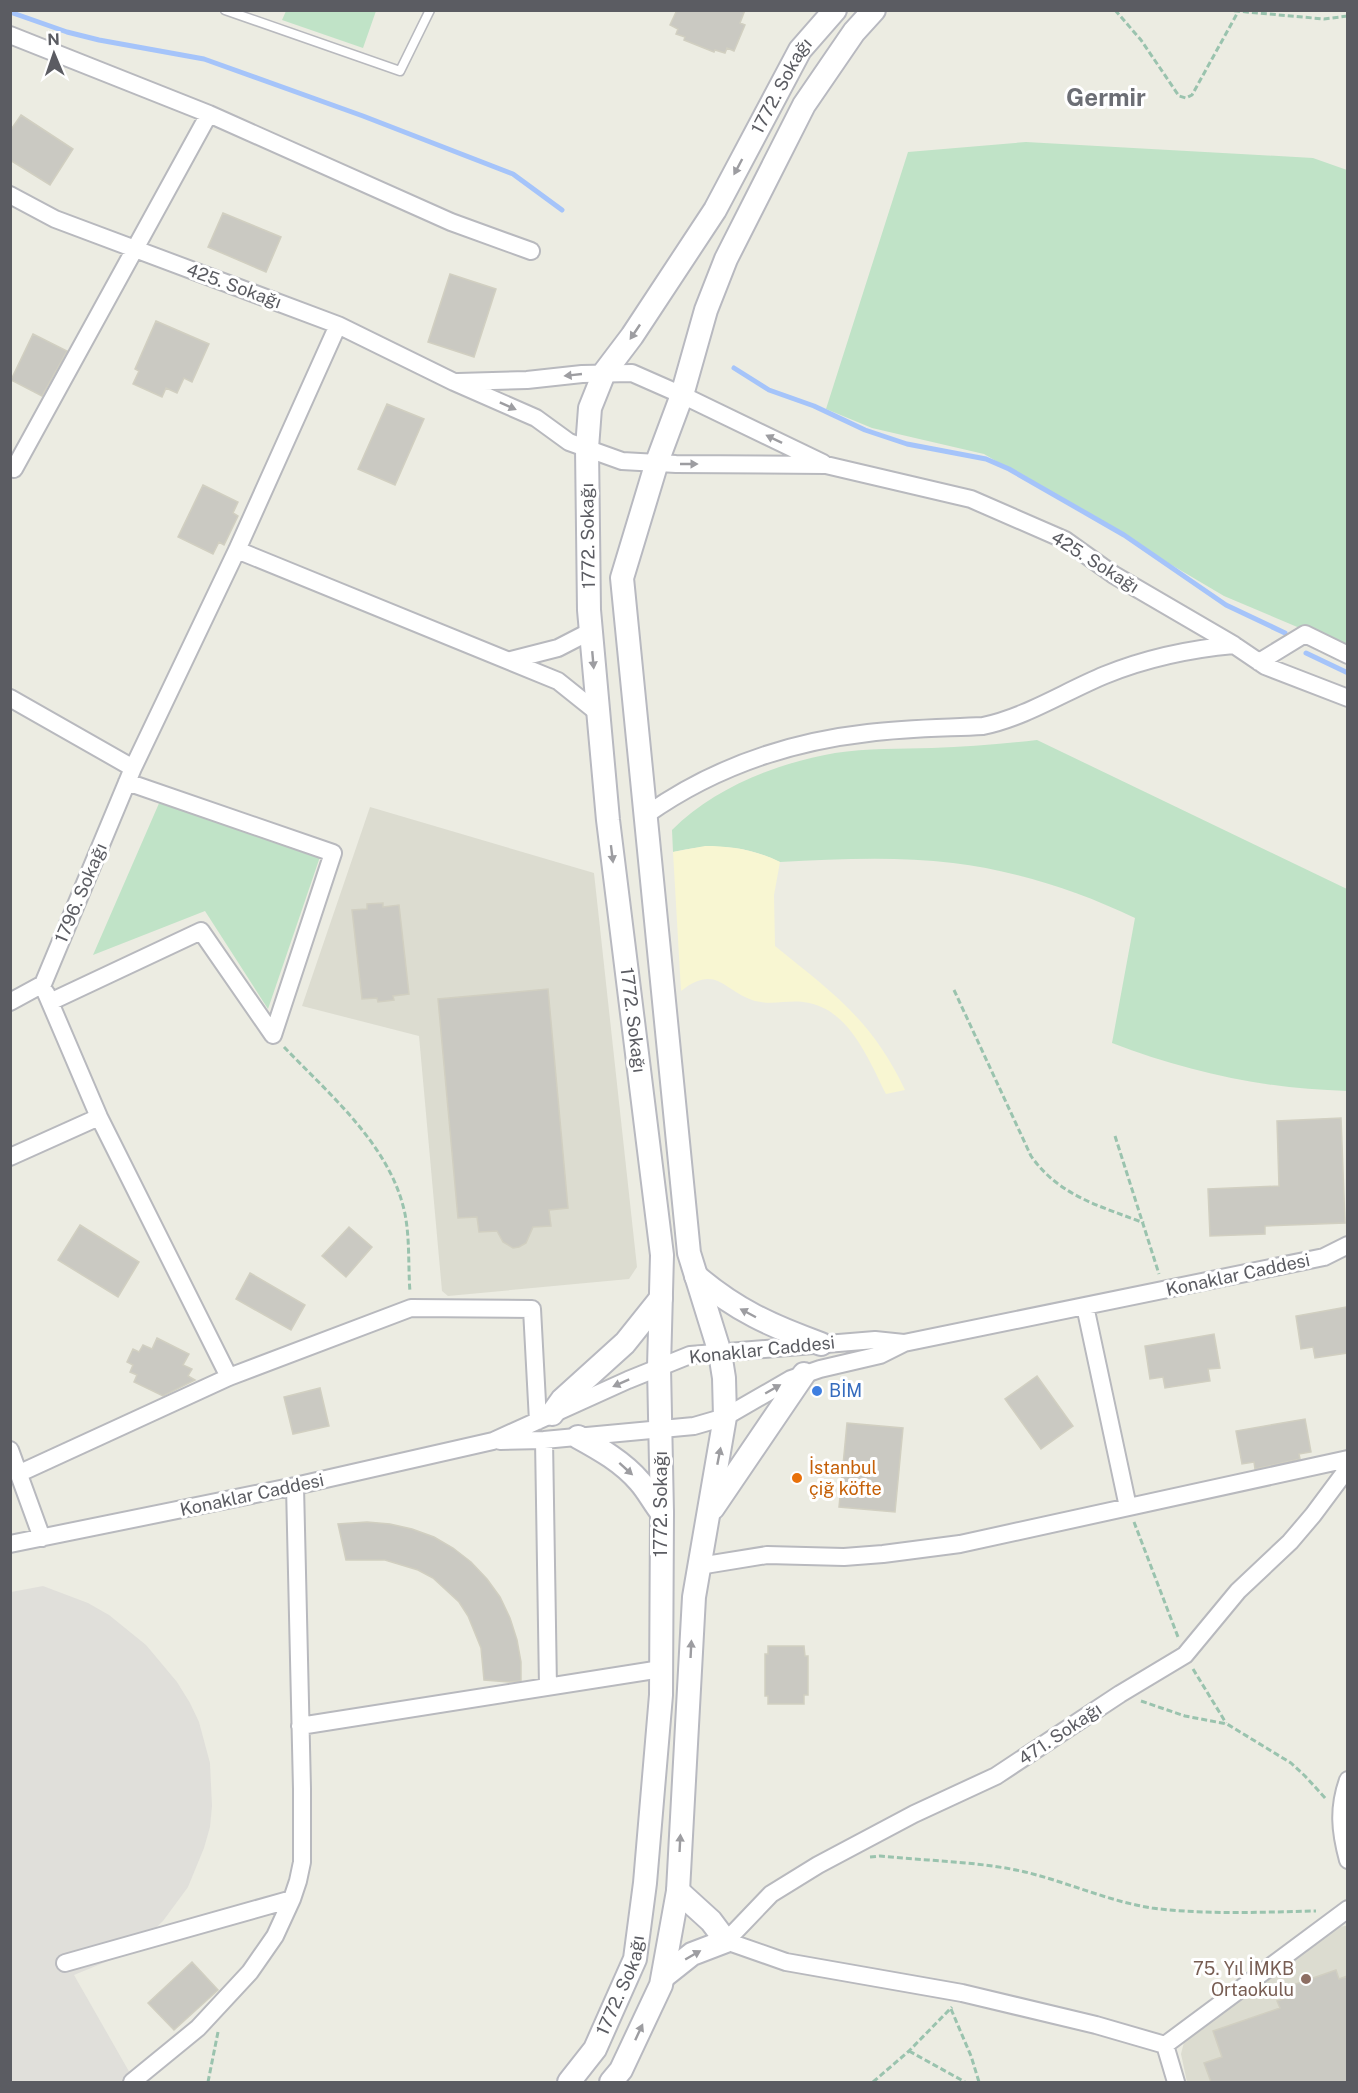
<svg xmlns="http://www.w3.org/2000/svg" width="1358" height="2093" viewBox="0 0 1358 2093" font-family="'Public Sans',sans-serif">
<rect width="100%" height="100%" fill="#ecece2"/>
<!-- industrial -->
<path fill="#e0dfda" d="M43,1586L88,1603L109,1615L146,1645L177,1682L190,1703L199,1722L210,1763L212,1806L210,1827L204,1848L188,1887L163,1921L147,1936L113,1959L74,1975L135,2082H11V1592Z"/>
<!-- education -->
<path fill="#dcdcd0" d="M370,807L594,873L637,1267L629,1279L448,1296L442,1291L419,1036L302,1006Z
M1345,1926H1347V2082H1187L1181,2054L1185,2038L1190,2031L1339,1927Z"/>
<!-- green -->
<path fill="#c0e3c7" d="M286,11V10L376,11L363,48L282,20Z
M1026,142L1313,158L1347,170V648L1224,596L984,454L872,428L826,409L908,152Z
M1037,740L1347,889V1091C1265,1089 1188,1072 1112,1043L1135,918C1077,890 1017,871 953,863C896,856 837,859 780,862C745,845 711,843 673,852L672,830C714,788 777,763 835,753C867,748 900,749 932,748C967,747 1002,744 1037,740Z
M160,801L322,851L268,1009L205,911L93,955Z"/>
<!-- sand -->
<path fill="#f8f6d2" d="M705,846C732,846 755,850 780,862L774,895L775,946C833,993 872,1020 905,1090L886,1094C868,1059 849,1007 803,1002C786,1000 770,1006 752,1000C723,990 716,964 681,991L673,852Z"/>
<g fill="none" stroke-linecap="round" stroke-linejoin="round">
<!-- stream -->
<path stroke="#a5c4fa" stroke-width="5" d="M10,12L67,32L99,40L204,59L363,116L513,174L562,210
M734,368L769,390L814,406L865,430L907,444L986,459L1009,469L1124,535L1226,605L1285,633
M1306,653L1348,673"/>
</g>
<!-- building -->
<path fill="#cac9c2" stroke="#d1cfc1" stroke-width="1.5" d="M677,10H745L740,23L745,25L734,51L727,48L725,53L715,50L714,52L684,40L685,37L676,34L678,29L670,25Z
M21,115L73,149L50,185L10,160V131Z
M223,213L281,237L266,272L208,247Z
M450,274L496,289L474,357L428,342Z
M156,321L209,344L192,382L184,378L177,393L166,388L162,397L133,384L139,371L135,369Z
M33,334L67,351L42,396L11,380Z
M387,404L424,419L395,485L358,469Z
M203,485L238,502L233,513L238,516L224,545L219,542L213,554L178,537Z
M383,903V907L399,905L409,994L393,996L394,1000L378,1002L377,998L362,999L352,910L367,909V904Z
M548,989L568,1208L549,1210L551,1226L533,1227L526,1243L519,1247L513,1248L503,1242L497,1231L479,1232L477,1217L458,1218L438,999Z
M1341,1118L1345,1223L1265,1226V1234L1210,1236L1208,1189L1279,1186L1277,1121Z
M80,1225L139,1262L118,1297L58,1260Z
M349,1227L372,1247L346,1277L322,1256Z
M250,1273L305,1305L291,1330L236,1299Z
M1347,1307V1353L1315,1358L1313,1347L1301,1349L1296,1316Z
M1214,1334L1220,1368L1208,1369L1210,1381L1165,1388L1163,1377L1150,1379L1145,1346Z
M157,1338L189,1354L183,1365L192,1369L188,1376L195,1380L163,1396L134,1382L137,1375L130,1372L133,1365L127,1362L133,1349L139,1352L143,1345L152,1349Z
M1037,1376L1073,1426L1041,1449L1005,1399Z
M320,1388L329,1426L293,1434L284,1397Z
M1305,1419L1311,1452L1299,1454L1300,1459L1255,1469L1254,1462L1242,1464L1236,1431Z
M847,1423L903,1428L895,1512L839,1507Z
M367,1522L390,1524L412,1529L434,1537L453,1548L471,1562L487,1579L500,1597L510,1618L517,1640L521,1662V1681L509,1682L484,1680L481,1648L468,1616L459,1602L433,1578L418,1570L385,1560H346L338,1524Z
M768,1646H804L805,1656H808V1695H804V1704H768V1696H765V1654H768Z
M192,1962L218,1990L174,2030L148,2003Z
M1336,1970L1339,1979L1347,1976V2082H1211L1204,2063L1222,2057L1213,2031L1280,2008L1277,2001L1296,1994L1293,1985Z"/>
<g fill="none" stroke-linecap="round" stroke-linejoin="round">
<defs>
<path id="lane" d="M225,10L400,71L430,10"/>
<path id="street" d="M10,35L209,114L451,222L531,251
M10,195L55,219L338,325L454,382L536,418L569,442L622,461L676,464L826,465L971,499L1065,540L1114,575L1234,645L1265,666L1348,698
M458,382L527,380L582,374L632,373L682,395L823,463
M14,469L209,114
M237,550L558,681L598,713
M511,660L558,648L591,631
M1259,662L1305,634L1348,655
M10,698L133,768
M646,815C711,769 788,742 868,733C906,728 944,728 983,726C1026,717 1064,692 1105,675C1147,658 1189,649 1234,645
M46,993L99,1117L229,1377
M10,1002L43,984L133,768L237,550L338,325
M50,1002L201,931L273,1035L333,853L127,782
M10,1157L99,1117
M1085,1306L1128,1507
M544,1440L548,1687
M500,1441L544,1440L694,1426L725,1417L791,1379L820,1369L880,1355L904,1343L1324,1257L1348,1245
M10,1450L42,1538
M20,1473L229,1377L411,1308L532,1309L538,1421
M10,1544L295,1486L493,1441L628,1380L690,1355L875,1340L904,1343
M699,1566L767,1555L844,1557L883,1554L960,1544L1348,1459
M300,1726L661,1669
M1348,1780C1338,1808 1340,1831 1348,1860
M65,1963L292,1899
M1165,2045L1096,2025L962,1993L786,1962L726,1941L771,1894L818,1865L914,1814L996,1776L1120,1694L1185,1655L1238,1591L1290,1542L1313,1515L1348,1468
M1165,2045L1348,1909
M1165,2045L1176,2082
M132,2082L198,2028L250,1972L275,1936L292,1899L298,1881L302,1862V1789L295,1486"/>
<g id="secondary">
<path d="M696,1276C736,1310 771,1326 821,1344"/>
<path d="M552,1414L562,1400L625,1343L661,1298"/>
<path d="M578,1437C600,1449 623,1462 640,1482C648,1491 654,1503 662,1513"/>
<path d="M713,1508L804,1374"/>
<path d="M663,1977L692,1954L726,1941L711,1921L678,1891"/>
<path id="s1" d="M569,2082L595,2049L635,1959L645,1883L661,1695L662,1513L659,1367L662,1255L608,820L589,610L587,448L590,408L604,373L632,336L715,210L800,50L835,10"/>
<path d="M611,2082L621,2070L661,1985L678,1891L694,1597L725,1417L724,1378L720,1353L689,1253L622,578L657,462L682,395L706,310L726,259L804,105L854,32L874,10"/>
</g>
</defs>
<!-- lane casing -->
<use href="#lane" stroke="#b8b9be" stroke-width="11"/>
<!-- street casing -->
<use href="#street" stroke="#b8b9be" stroke-width="20"/>
<!-- secondary casing -->
<use href="#secondary" stroke="#b8b9c0" stroke-width="26"/>
<!-- path -->
<path stroke="#9ac3ae" stroke-width="3" stroke-dasharray="6 3" stroke-linecap="butt" d="M1115,10L1141,40L1179,96L1186,98L1192,95L1238,12
M1225,10L1324,19L1348,16
M954,990L1031,1156C1059,1196 1100,1206 1144,1223
M284,1047C330,1095 391,1146 405,1214C410,1240 408,1266 410,1292
M1115,1136L1159,1274
M1134,1522L1178,1637
M1193,1669L1226,1723
M1141,1701L1185,1716L1227,1724L1291,1763L1305,1776L1327,1800
M870,1857L880,1856C927,1861 974,1861 1021,1871C1065,1881 1107,1901 1152,1908C1206,1915 1262,1912 1316,1911
M951,2009L971,2056L979,2082
M909,2051L965,2082
M208,2082L218,2032
M873,2082L909,2051L952,2007"/>
<!-- lane -->
<use href="#lane" stroke="#fff" stroke-width="8"/>
<!-- street -->
<use href="#street" stroke="#fff" stroke-width="16"/>
<!-- secondary -->
<use href="#secondary" stroke="#fff" stroke-width="22"/>
</g>
<!-- one-way arrows -->
<defs><path id="oneway-solid" d="M-6-.8H1V-3.2L6.5 0L1 3.2V.8H-6Z" transform="scale(1.5)"/></defs>
<g fill="#9d9da1">
<use href="#oneway-solid" transform="translate(738 167) rotate(118)"/>
<use href="#oneway-solid" transform="translate(635 332) rotate(124)"/>
<use href="#oneway-solid" transform="translate(573 375) rotate(174)"/>
<use href="#oneway-solid" transform="translate(508 406) rotate(24)"/>
<use href="#oneway-solid" transform="translate(774 439) rotate(-154)"/>
<use href="#oneway-solid" transform="translate(689 464)"/>
<use href="#oneway-solid" transform="translate(593 660) rotate(85)"/>
<use href="#oneway-solid" transform="translate(612 854) rotate(83)"/>
<use href="#oneway-solid" transform="translate(748 1313) rotate(-152)"/>
<use href="#oneway-solid" transform="translate(621 1383) rotate(156)"/>
<use href="#oneway-solid" transform="translate(773 1389) rotate(-30)"/>
<use href="#oneway-solid" transform="translate(719 1456) rotate(-79)"/>
<use href="#oneway-solid" transform="translate(626 1469) rotate(42)"/>
<use href="#oneway-solid" transform="translate(691 1649) rotate(-87)"/>
<use href="#oneway-solid" transform="translate(680 1843) rotate(-87)"/>
<use href="#oneway-solid" transform="translate(693 1955) rotate(-30)"/>
<use href="#oneway-solid" transform="translate(639 2032) rotate(-65)"/>
</g>
<!-- markers -->
<circle fill="#3f7fe0" stroke="#fff" stroke-width="2" cx="817" cy="1391" r="6"/>
<circle fill="#e8710a" stroke="#fff" stroke-width="2" cx="797" cy="1478" r="6"/>
<circle fill="#8d6e63" stroke="#fff" stroke-width="2" cx="1306" cy="1979" r="6"/>
<g text-anchor="middle" stroke-width="6" stroke-linejoin="round" paint-order="stroke">
<!-- street labels -->
<g font-size="18" fill="#5b5c62" stroke="#fff">
<text dy="6" stroke="none"><textPath href="#s1" startOffset="2073">1772. Sokağı</textPath></text>
<text transform="translate(234 286) rotate(20)" y="6">425. Sokağı</text>
<text transform="translate(588 536) rotate(-91)" y="6">1772. Sokağı</text>
<text transform="translate(1095 562) rotate(32)" y="6">425. Sokağı</text>
<text transform="translate(81 893) rotate(-67)" y="6">1796. Sokağı</text>
<text transform="translate(633 1020) rotate(83)" y="6">1772. Sokağı</text>
<text transform="translate(1238 1275) rotate(-12)" y="6">Konaklar Caddesi</text>
<text transform="translate(762 1350) rotate(-6)" y="6">Konaklar Caddesi</text>
<text transform="translate(252 1495) rotate(-12)" y="6">Konaklar Caddesi</text>
<text transform="translate(661 1504) rotate(-90)" y="6">1772. Sokağı</text>
<text transform="translate(1060 1734) rotate(-34)" y="6">471. Sokağı</text>
<text dy="6" stroke="none"><textPath href="#s1" startOffset="111">1772. Sokağı</textPath></text>
</g>
<!-- shop labels -->
<g font-size="18" fill="#366cbe" stroke="#fff" text-anchor="start">
<text x="829" y="1397">BİM</text>
</g>
<!-- food labels -->
<g font-size="18" fill="#c56008" stroke="#fff" text-anchor="start">
<text x="809" y="1474">İstanbul<tspan x="809" dy="21">çiğ köfte</tspan></text>
</g>
<!-- education labels -->
<g font-size="18" fill="#785e54" stroke="#fff" text-anchor="end">
<text x="1294" y="1975">75. Yıl İMKB<tspan x="1294" dy="21">Ortaokulu</tspan></text>
</g>
<!-- district labels -->
<g font-size="24" font-weight="bold" fill="#6c6e74" stroke="#fff">
<text x="1106" y="106">Germir</text>
</g>
</g>
<!-- border -->
<rect width="1358" height="2093" fill="none" stroke="#5b5c62" stroke-width="24"/>
<!-- north arrow -->
<g transform="translate(54 54) rotate(358)" stroke="#ffffff" stroke-width="4.5" paint-order="stroke">
<path d="M0-4.5L10 22L0 15L-10 22Z" fill="#5b5c62"/>
<text y="-9" font-size="16" font-weight="bold" text-anchor="middle" fill="#5b5c62">N</text>
</g>
</svg>
